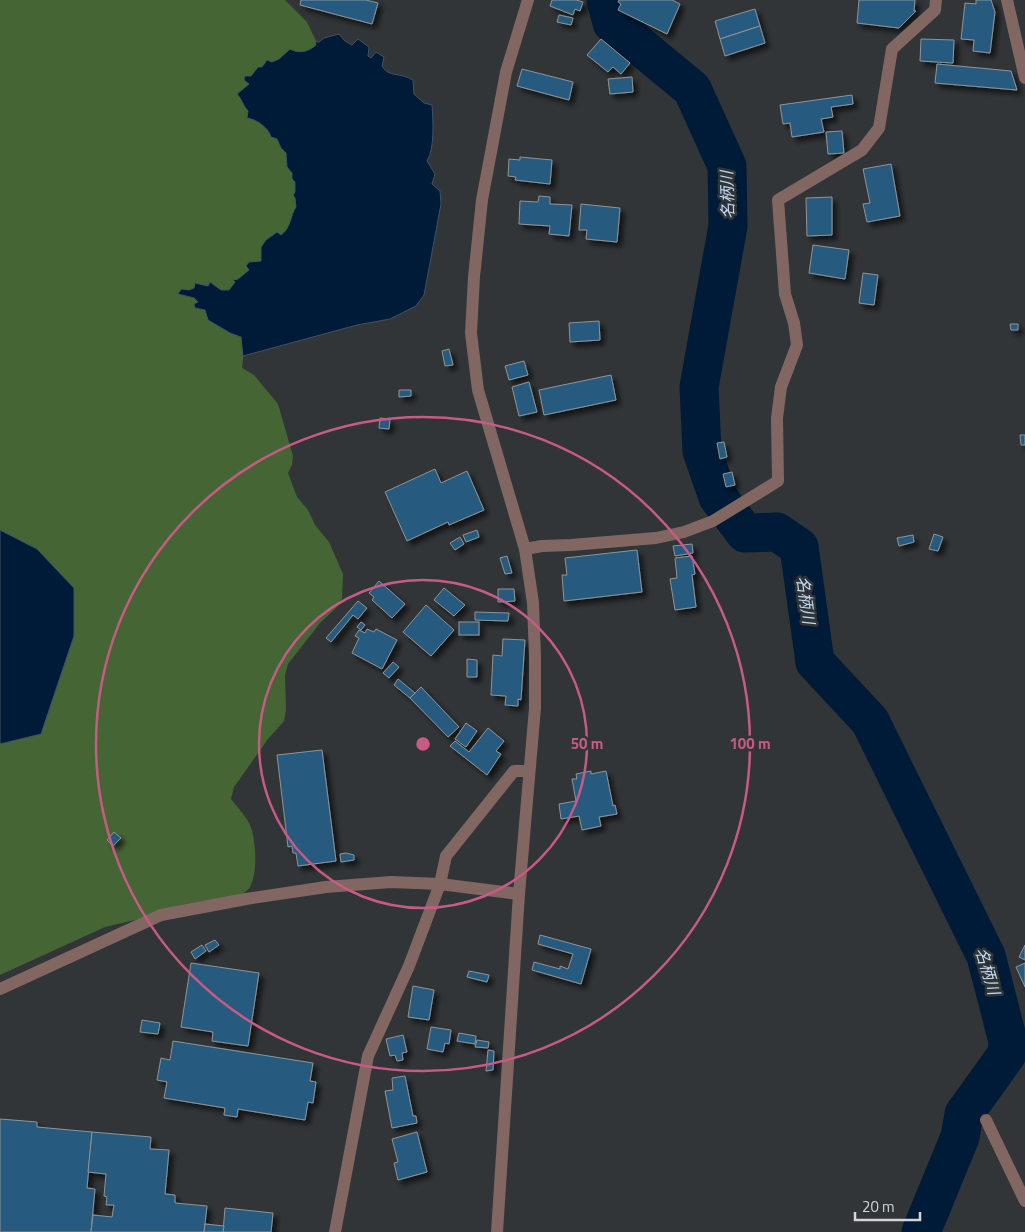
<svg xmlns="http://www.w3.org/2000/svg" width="1025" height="1232" font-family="'Titillium Web','Noto Sans JP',sans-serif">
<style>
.forest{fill:#456535}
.water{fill:#001b37;stroke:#3f5367}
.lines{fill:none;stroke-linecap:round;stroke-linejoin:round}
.river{stroke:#001b37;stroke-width:39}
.building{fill:#265a7f;stroke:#909497;filter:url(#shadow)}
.minor{stroke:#826661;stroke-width:12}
.ring{fill:none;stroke:#c85a86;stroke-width:2.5}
.labels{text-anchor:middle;stroke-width:5;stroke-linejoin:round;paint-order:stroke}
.water-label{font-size:16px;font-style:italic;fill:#c2dbf5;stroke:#313537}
.centre{fill:#c85a86;stroke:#313537;stroke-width:2.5}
.ring-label{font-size:15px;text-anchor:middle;font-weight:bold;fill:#c85a86;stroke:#313537;stroke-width:5;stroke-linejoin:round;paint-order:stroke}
</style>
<defs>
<filter id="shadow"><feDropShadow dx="4.5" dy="4.5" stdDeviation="2.5" flood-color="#0009"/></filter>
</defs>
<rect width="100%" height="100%" fill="#313537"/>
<path class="forest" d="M 0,0 L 285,0 L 307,22 L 319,47 L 299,163 L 306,211 L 246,333 L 242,368 L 254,375 L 278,404 L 293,456 L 292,465 L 288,473 L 297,497 L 308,510 L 315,525 L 329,542 L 343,574 L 342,599 L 336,608 L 320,623 L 288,664 L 285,675 L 286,710 L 284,721 L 268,739 L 234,787 L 231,799 C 237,807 246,816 250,825 C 256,839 258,873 250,887 C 248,891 242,894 238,896 L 105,927 L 0,975 Z"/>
<g class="water">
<path d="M 339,34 L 345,41 L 352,45 L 358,39 L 369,47 L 368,56 L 371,58 L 376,52 L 384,57 L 382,66 C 389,78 400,72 413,80 L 414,94 L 424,103 L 432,105 C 433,119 435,149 427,161 L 435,174 L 432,184 L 440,191 L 441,204 L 424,295 L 416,306 L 390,319 L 357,325 L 243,356 L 241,337 L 230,333 L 208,320 L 205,310 L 195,308 L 194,304 L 198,302 L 194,298 L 178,294 L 181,289 L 189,290 L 194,288 L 195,283 L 208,286 L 210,282 L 221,290 L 229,290 L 235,282 L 233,280 L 238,279 L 249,270 L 246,266 L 249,262 L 261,261 L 261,247 L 266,240 L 277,232 L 281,235 C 291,228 290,216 296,207 L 295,198 L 293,195 L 295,192 L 295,182 L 292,179 L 292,173 L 287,167 L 286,153 L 281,148 L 277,139 L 271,137 C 269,128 256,119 247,118 L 248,111 C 243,106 242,99 237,94 L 249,84 L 244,80 L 245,76 L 251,76 L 258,67 L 262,67 L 267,60 L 272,62 L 279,59 L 290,49 C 299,54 308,52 316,45 L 315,42 L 319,42 L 324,38 Z"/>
<path d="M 0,530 L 37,549 L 74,588 L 74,636 L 41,734 L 0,744 Z"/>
</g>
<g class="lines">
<path class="river" d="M 606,0 L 612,23 L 692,89 L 727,166 L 728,226 L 699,387 L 702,451 L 718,497 L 745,533 L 777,532 L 799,547 L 815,662 L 870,721 L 986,956 L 1008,1041 L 1007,1054 L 964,1114 L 960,1137 L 921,1232"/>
</g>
<g class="building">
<path d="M 301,0 L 366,0 L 378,3 L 372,24 L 300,5 Z"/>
<path d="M 552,0 L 576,0 L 583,2 L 580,11 L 575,9 L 573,15 L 550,6 Z"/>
<path d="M 619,0 L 672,0 L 680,4 L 667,34 L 618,10 L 621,4 L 618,2 Z"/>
<path d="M 859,0 L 915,0 L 914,11 L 916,11 L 899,28 L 857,23 Z"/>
<path d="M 976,0 L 991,0 L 995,12 L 990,53 L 973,51 L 974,40 L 961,39 L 965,3 L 976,4 Z"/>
<path d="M 755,9 L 760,26 L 720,39 L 715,21 Z"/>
<path d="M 559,15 L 573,18 L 571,25 L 557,22 Z"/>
<path d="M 760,26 L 765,43 L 725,56 L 720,39 Z"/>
<path d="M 601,39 L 630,63 L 621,74 L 613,67 L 608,72 L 587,55 Z"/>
<path d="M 921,39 L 954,40 L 953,63 L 920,61 Z"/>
<path d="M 937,64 L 1011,71 L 1017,90 L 935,83 Z"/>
<path d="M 522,69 L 573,82 L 569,100 L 517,86 Z"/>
<path d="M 632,77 L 633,92 L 610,94 L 608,79 Z"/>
<path d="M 852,95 L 853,104 L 831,107 L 833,117 L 821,119 L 824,132 L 792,137 L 790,123 L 783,124 L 780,105 Z"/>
<path d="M 842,131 L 844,153 L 828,154 L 826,132 Z"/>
<path d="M 520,157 L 552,160 L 550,184 L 515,180 L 516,177 L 508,176 L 509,159 L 520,160 Z"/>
<path d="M 891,164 L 900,216 L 867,222 L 863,204 L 870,203 L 863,169 Z"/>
<path d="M 539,196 L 550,197 L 550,204 L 572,205 L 569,236 L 549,234 L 550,226 L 519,224 L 520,201 L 538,202 Z"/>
<path d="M 832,197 L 832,235 L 807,236 L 806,198 Z"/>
<path d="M 581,204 L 620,208 L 617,242 L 586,239 L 587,230 L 579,230 Z"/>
<path d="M 813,245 L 849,250 L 845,279 L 809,273 Z"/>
<path d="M 863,273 L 878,275 L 874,305 L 859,303 Z"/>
<path d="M 599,321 L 600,340 L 570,342 L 569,323 Z"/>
<path d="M 1010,324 L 1018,324 L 1018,330 L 1011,330 Z"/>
<path d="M 449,349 L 453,365 L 445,366 L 442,351 Z"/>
<path d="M 524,361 L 528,375 L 509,380 L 505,366 Z"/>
<path d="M 611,375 L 616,400 L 544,415 L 539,390 Z"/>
<path d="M 529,382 L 537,412 L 519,416 L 512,387 Z"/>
<path d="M 399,390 L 411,390 L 411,396 L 399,397 Z"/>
<path d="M 380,418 L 390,419 L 389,429 L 379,428 Z"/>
<path d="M 1020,435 L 1025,435 L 1025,445 L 1021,445 Z"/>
<path d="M 724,442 L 727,457 L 720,459 L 717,443 Z"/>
<path d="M 435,469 L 441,483 L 467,471 L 484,510 L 449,525 L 448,522 L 407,541 L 385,492 Z"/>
<path d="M 732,472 L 735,485 L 726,487 L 723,474 Z"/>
<path d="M 477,530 L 479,537 L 466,542 L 463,535 Z"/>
<path d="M 934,534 L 943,537 L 938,551 L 929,549 Z"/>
<path d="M 913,535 L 914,542 L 899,546 L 897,538 Z"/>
<path d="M 460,537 L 464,544 L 455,550 L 450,543 Z"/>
<path d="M 692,544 L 693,553 L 675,556 L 673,546 Z"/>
<path d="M 637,550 L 642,592 L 564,601 L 562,575 L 567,575 L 565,558 Z"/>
<path d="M 507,556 L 512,573 L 505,574 L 500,558 Z"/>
<path d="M 692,556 L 695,574 L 692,575 L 696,607 L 675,610 L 670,579 L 677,578 L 675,558 Z"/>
<path d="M 379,581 L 405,604 L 392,618 L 372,600 L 374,597 L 369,593 Z"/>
<path d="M 444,588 L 465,605 L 454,616 L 434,600 Z"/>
<path d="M 498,589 L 514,589 L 515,601 L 498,602 Z"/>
<path d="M 358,601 L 367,608 L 358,619 L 353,615 L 331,642 L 326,638 Z"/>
<path d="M 426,605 L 454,630 L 431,656 L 403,632 Z"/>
<path d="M 475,612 L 509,613 L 508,621 L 475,620 Z"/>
<path d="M 361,622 L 365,625 L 361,630 L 357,627 Z"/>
<rect x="459" y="622" width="20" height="13"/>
<path d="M 367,629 L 374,632 L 376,629 L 397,640 L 382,669 L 352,653 L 359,638 L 355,636 L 359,630 L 365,633 Z"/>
<path d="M 503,639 L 525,640 L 521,700 L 518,699 L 518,706 L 505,705 L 506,696 L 491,695 L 493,655 L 502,656 Z"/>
<path d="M 467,659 L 477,660 L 477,677 L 467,677 Z"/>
<path d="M 393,662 L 399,667 L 389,678 L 383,673 Z"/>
<path d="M 398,679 L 415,693 L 410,698 L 394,685 Z"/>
<path d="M 421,687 L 459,727 L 448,737 L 410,698 Z"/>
<path d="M 466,723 L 477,731 L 466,747 L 455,739 Z"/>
<path d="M 488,728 L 504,741 L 496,751 L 501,754 L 487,775 L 450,746 L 455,741 L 469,752 Z"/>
<path d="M 322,750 L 336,861 L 298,866 L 296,853 L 293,853 L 292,846 L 288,847 L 277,755 Z"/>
<path d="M 591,771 L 591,774 L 606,771 L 613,806 L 615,805 L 617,814 L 599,817 L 601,826 L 582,830 L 579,816 L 561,819 L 559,804 L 576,801 L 572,779 L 577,779 L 576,774 Z"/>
<path d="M 114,832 L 121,838 L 113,846 L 107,840 Z"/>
<path d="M 346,853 L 354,855 L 354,860 L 341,862 L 340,854 Z"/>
<path d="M 540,935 L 591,949 L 581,984 L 532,970 L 534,962 L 560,969 L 560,966 L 568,969 L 573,954 L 538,944 Z"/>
<path d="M 215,940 L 219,945 L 209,952 L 205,945 Z"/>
<path d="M 202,945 L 206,951 L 195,959 L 191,952 Z"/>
<path d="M 1025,945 L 1025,960 L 1019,957 Z"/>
<path d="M 191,963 L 259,973 L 248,1046 L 212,1041 L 213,1032 L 181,1027 Z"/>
<path d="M 1025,963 L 1025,987 L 1016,967 Z"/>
<path d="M 469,971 L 489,975 L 487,982 L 467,977 Z"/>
<path d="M 413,986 L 434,990 L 429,1020 L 408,1017 Z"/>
<path d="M 142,1020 L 160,1023 L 158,1034 L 140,1032 Z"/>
<path d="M 431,1027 L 451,1030 L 449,1044 L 445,1043 L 443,1052 L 427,1049 Z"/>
<path d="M 459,1033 L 476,1036 L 475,1044 L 457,1041 Z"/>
<path d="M 403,1035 L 407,1052 L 402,1053 L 403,1060 L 397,1061 L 395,1055 L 390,1056 L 386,1039 Z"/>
<path d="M 477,1040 L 489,1042 L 488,1048 L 475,1047 Z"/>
<path d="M 173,1041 L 313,1063 L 310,1081 L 316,1082 L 313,1103 L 308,1102 L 305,1120 L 238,1109 L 237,1117 L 224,1115 L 225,1108 L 164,1098 L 167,1082 L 157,1080 L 161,1058 L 170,1060 Z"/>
<path d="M 488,1050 L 494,1051 L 493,1070 L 486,1071 Z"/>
<path d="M 405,1076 L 413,1116 L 416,1116 L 417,1123 L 392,1128 L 385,1091 L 393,1090 L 392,1078 Z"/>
<path d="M 0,1119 L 37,1122 L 37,1127 L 92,1132 L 87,1188 L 95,1189 L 91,1232 L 0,1232 Z"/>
<path d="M 92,1132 L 151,1137 L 150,1149 L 169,1150 L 165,1194 L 175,1195 L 175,1203 L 207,1206 L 204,1232 L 91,1232 L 93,1215 L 112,1217 L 114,1205 L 106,1205 L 107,1197 L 104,1196 L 106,1174 L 88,1172 Z"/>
<path d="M 417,1132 L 427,1172 L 398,1180 L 394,1163 L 398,1162 L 392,1139 Z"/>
<path d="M 225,1208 L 273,1213 L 271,1232 L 223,1232 Z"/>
<path d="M 205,1224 L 224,1226 L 223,1232 L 204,1232 Z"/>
</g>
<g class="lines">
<g class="minor">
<path d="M 1007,0 L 1025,78"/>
<path d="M 525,549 L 542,546 L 571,545 L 656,538 L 684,532 L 713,521 L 778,481 L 777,418 L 781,387 L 797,345 L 794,323 L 785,294 L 778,200 L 862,150 L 879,128 L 892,49 L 935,10 L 936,0"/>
<path d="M 0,989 L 161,915 L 246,899 L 326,887 L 391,882 L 440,884 L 519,894"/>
<path d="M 986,1120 L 1025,1201"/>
<path d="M 335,1232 L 368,1056 L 409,966 L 440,884 L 446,856 L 514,771 L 529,771"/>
<path d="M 497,1232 L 519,894 L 535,708 L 535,657 L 533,603 L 525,549 L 478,390 L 471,333 L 474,277 L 482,200 L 506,72 L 528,0"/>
</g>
</g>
<g class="ring">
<circle cx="423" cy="744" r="164"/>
<circle cx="423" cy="744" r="327"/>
</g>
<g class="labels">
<g class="water-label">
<text transform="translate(727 195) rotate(-92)" y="6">名柄川</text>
<text transform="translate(806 600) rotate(82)" y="6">名柄川</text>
<text transform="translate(988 971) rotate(73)" y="6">名柄川</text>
</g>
</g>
<circle cx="423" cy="744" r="8" class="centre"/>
<g class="ring-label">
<text x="587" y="749">50 m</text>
<text x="750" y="749">100 m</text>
</g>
<path d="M855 1212v8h65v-8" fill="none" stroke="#d3d5d7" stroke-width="2.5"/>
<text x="862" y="1212" font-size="15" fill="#d3d5d7" stroke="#313537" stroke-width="4" paint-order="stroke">20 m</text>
</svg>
